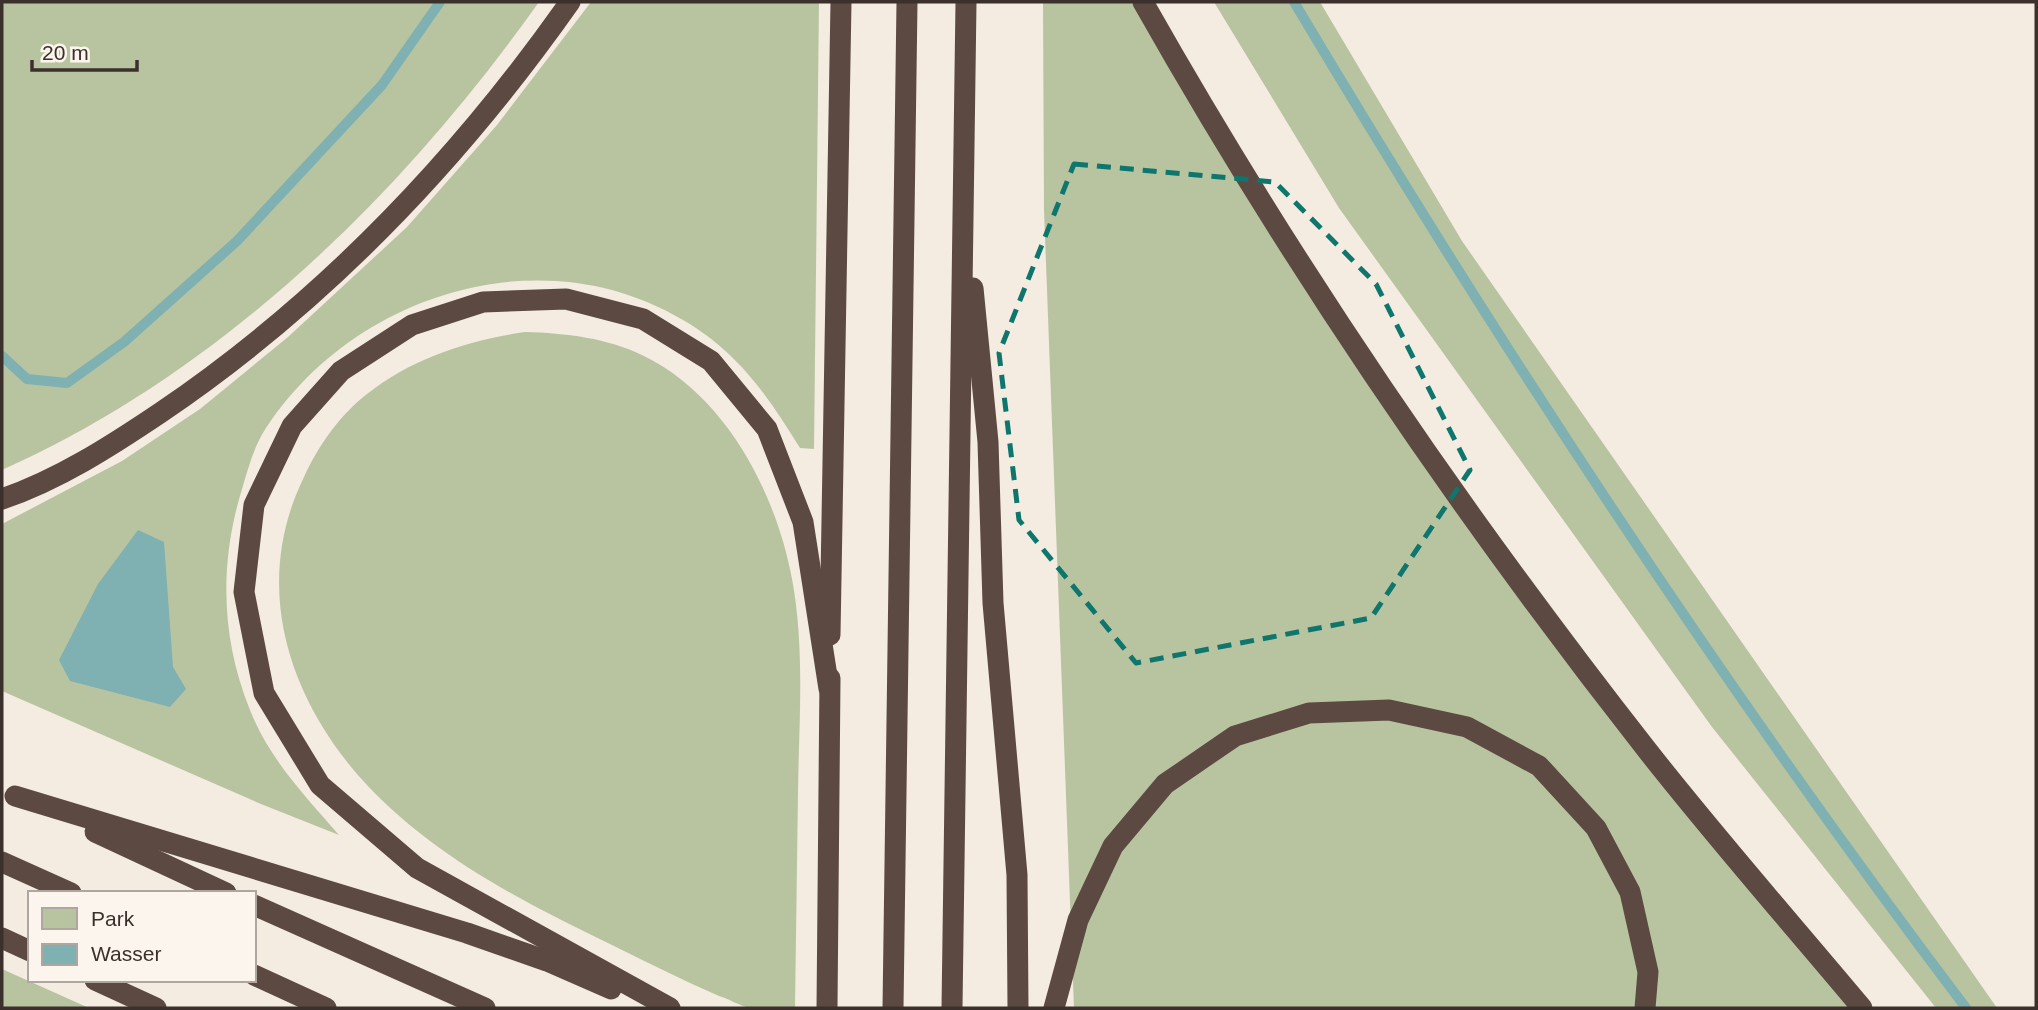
<svg xmlns="http://www.w3.org/2000/svg" width="2038" height="1010" font-family="Arial,sans-serif">
<style>
.green{fill:#b8c4a0}
.water{fill:#7fb0b2}
.lines{fill:none;stroke-linecap:round;stroke-linejoin:round}
.stream{stroke:#7fb0b2;stroke-width:10}
.motorway{stroke:#5c4a42;stroke-width:21}
.marked{fill:none;stroke:#0f766e;stroke-width:5;stroke-dasharray:14 9;stroke-linejoin:round}
</style>
<rect width="100%" height="100%" fill="#f4ebe1"/>
<g class="green">
<path d="M 2,2 L 539,2 C 401,196 221,372 2,470 Z"/>
<path d="M 591,2 L 819,2 L 814,449 L 800,448 C 767,395 738,352 683,320 C 541,235 354,294 266,428 C 254,446 248,469 242,489 C 219,564 221,638 250,710 C 269,759 306,797 339,835 L 261,804 L 2,691 L 2,524 L 122,461 L 200,409 L 288,337 L 407,227 L 497,125 Z"/>
<path d="M 1043,2 L 1139,2 L 1281,244 L 1850,1008 L 1074,1008 L 1044,210 Z"/>
<path d="M 1214,2 L 1320,2 L 1462,241 L 1997,1008 L 1936,1008 L 1712,727 L 1339,208 Z"/>
<path d="M 525,332 C 565,333 608,338 644,356 C 726,396 776,493 792,579 C 805,648 799,721 798,791 C 797,863 796,936 795,1008 C 781,1008 764,1010 750,1008 C 740,1006 729,999 719,996 C 684,981 649,963 614,946 C 522,902 425,852 357,774 C 285,690 253,581 304,477 C 318,446 340,415 367,394 C 412,358 469,340 525,332 Z"/>
<path d="M 2,969 L 89,1008 L 2,1008 Z"/>
</g>
<path class="water" d="M 138,530 L 164,542 L 173,667 L 186,689 L 170,707 L 70,681 L 59,660 L 98,584 Z"/>
<g class="lines">
<g class="stream">
<path d="M 1294,2 C 1501,349 1722,686 1966,1008"/>
<path d="M 2,356 L 27,379 L 67,383 L 124,342 L 237,241 L 382,85 L 440,2"/>
</g>
<g class="motorway">
<path d="M 1143,2 C 1291,264 1461,513 1647,750 C 1716,838 1790,922 1862,1008"/>
<path d="M 973,288 L 988,442 L 993,603 L 1017,875 L 1018,1008"/>
<path d="M 2,499 C 58,480 111,446 160,413 C 321,304 458,161 570,2"/>
<path d="M 830,635 L 841,2"/>
<path d="M 15,796 L 467,933 L 547,961 L 611,989"/>
<path d="M 95,832 L 226,893"/>
<path d="M 2,862 L 71,893"/>
<path d="M 254,905 L 485,1008"/>
<path d="M 2,938 L 30,951"/>
<path d="M 254,975 L 326,1008"/>
<path d="M 95,980 L 156,1008"/>
<path d="M 670,1008 L 417,868 L 320,785 L 264,693 L 244,592 L 254,505 L 292,426 L 341,371 L 412,325 L 483,302 L 566,299 L 643,319 L 711,361 L 767,429 L 803,522 L 829,689"/>
<path d="M 827,1008 L 830,678"/>
<path d="M 893,1008 L 907,2"/>
<path d="M 952,1008 L 966,2"/>
<path d="M 1054,1008 L 1078,920 L 1113,846 L 1165,784 L 1235,736 L 1309,713 L 1389,710 L 1467,727 L 1539,766 L 1596,828 L 1630,892 L 1648,972 L 1645,1008"/>
</g>
</g>
<path class="marked" d="M 1074,164 L 1275,182 L 1376,284 L 1470,470 L 1371,618 L 1136,663 L 1019,520 L 999,353 Z"/>
<rect width="2038" height="1010" fill="none" stroke="#3b302b" stroke-width="7"/>
<rect x="28" y="891" width="228" height="91" fill="#fbf5ee" stroke="#aea6a0" stroke-width="2"/>
<rect x="42" y="908" width="35" height="21" fill="#b8c4a0" stroke="#aea6a0" stroke-width="2"/>
<text x="91" y="926" font-size="21" fill="#3b302b">Park</text>
<rect x="42" y="944" width="35" height="21" fill="#7fb0b2" stroke="#aea6a0" stroke-width="2"/>
<text x="91" y="961" font-size="21" fill="#3b302b">Wasser</text>
<path d="M32 60v10h105v-10" fill="none" stroke="#3b302b" stroke-width="3.5"/>
<text x="42" y="60" font-size="21" fill="#3b302b" stroke="#fbf5ee" stroke-width="5" paint-order="stroke">20 m</text>
</svg>
